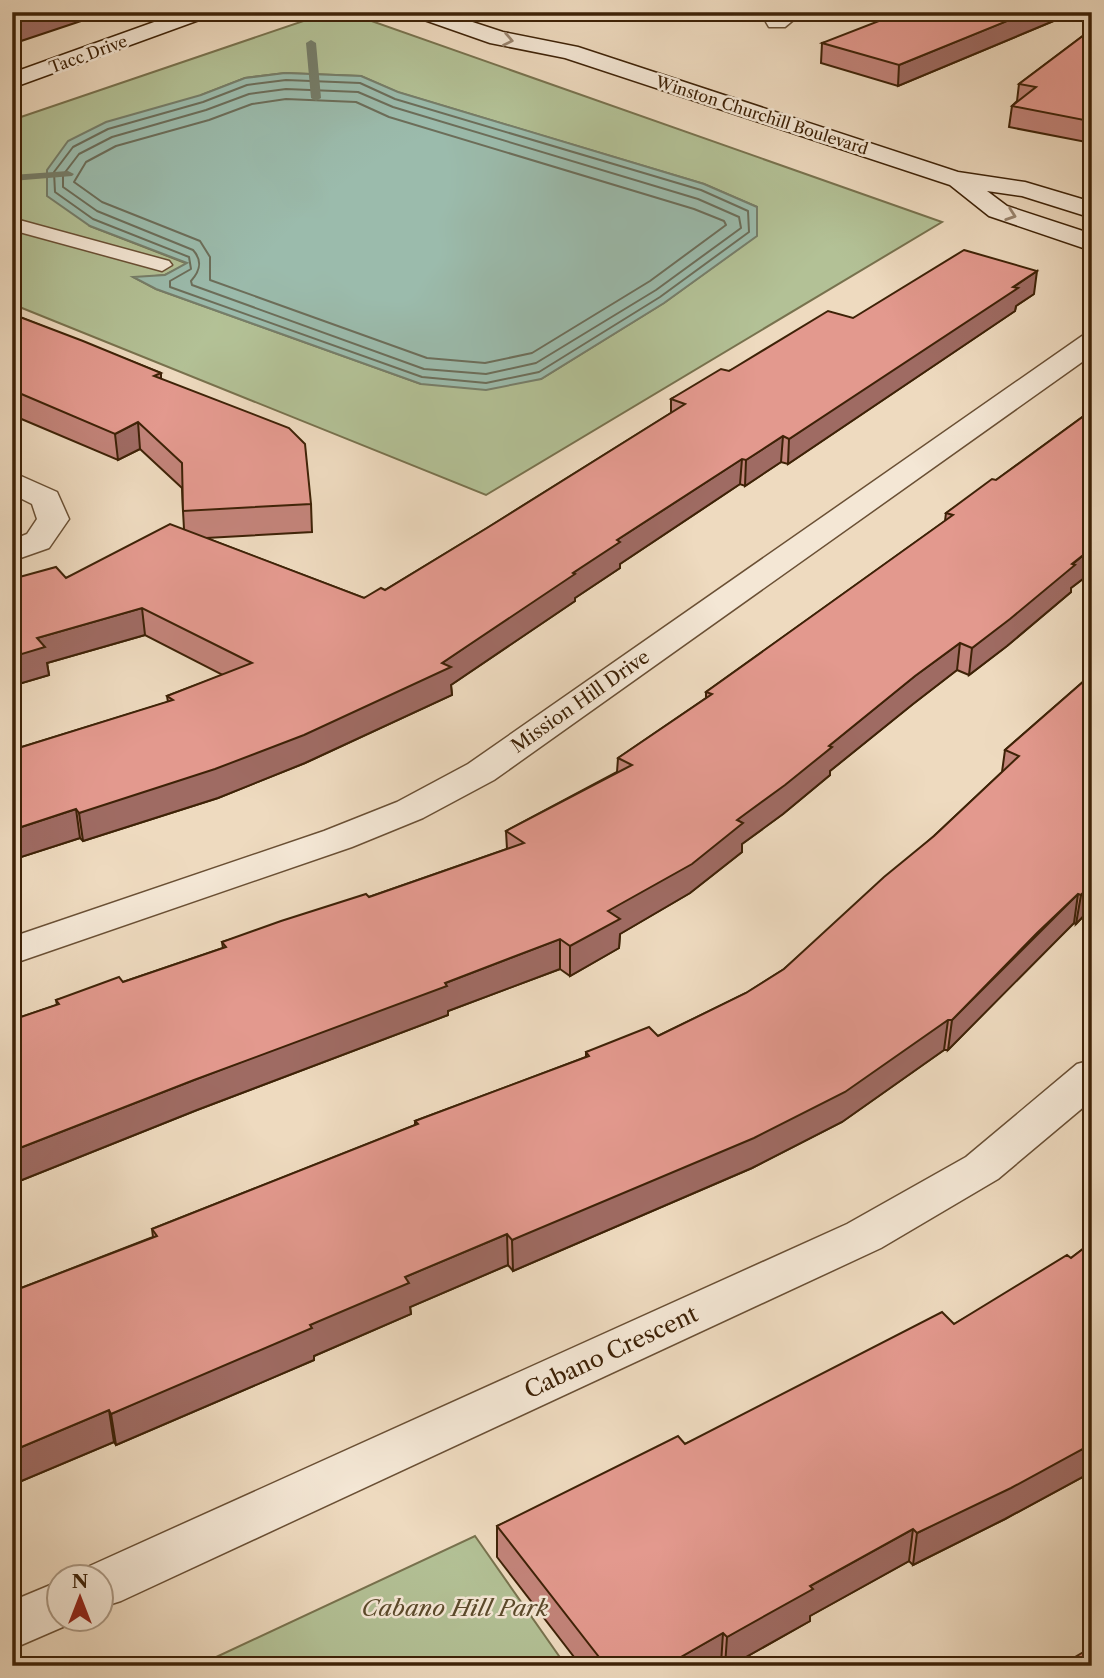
<svg xmlns="http://www.w3.org/2000/svg" width="1104" height="1678" font-family="'Libre Caslon Text',serif">
<style>
.green{fill:#b3c196;stroke:#78724e;stroke-width:2;fill-rule:evenodd}
.water{fill:#9bbbac;stroke:#767e6a;stroke-width:2}
.lines{fill:none;stroke-linecap:round;stroke-linejoin:round}
.shore{stroke:#6c6e5a;stroke-width:2}
.stream{fill:#767e6a;fill-rule:evenodd}
.lane-casing{stroke:#6a5035;stroke-width:3}
.street-casing{stroke:#6a5035;stroke-width:3}
.secondary-casing{stroke:#3e2207;stroke-width:3}
.lane{fill:#f4e7d5;fill-rule:evenodd}
.street{fill:#f4e7d5;fill-rule:evenodd}
.secondary{fill:#f4e7d5;fill-rule:evenodd}
.wall{fill:#c3847a;stroke:#3e2207;stroke-width:2}
.shaded-wall{fill:#9f6b63;stroke:#3e2207;stroke-width:2}
.building{fill:#e3998e;stroke:#3e2207;stroke-width:2}
.oneway{stroke:#99846e}
.labels{text-anchor:middle;stroke-width:5;stroke-linejoin:round;paint-order:stroke}
.far-street-label{font-size:16px;fill:#3e2207;stroke:#f4e7d5}
.street-label{font-size:19px;fill:#3e2207;stroke:#f4e7d5}
.near-street-label{font-size:23px;fill:#3e2207;stroke:#f4e7d5}
.near-park-label{font-size:23px;font-style:italic;fill:#5b4a2b;stroke:#f4e7d5}
</style>
<rect width="100%" height="100%" fill="#eedabf"/>
<filter id="stains"><feTurbulence type="fractalNoise" baseFrequency=".00286" numOctaves="4"/><feColorMatrix values="0 0 0 0 .2 0 0 0 0 .09 0 0 0 0 .02 0 0 0 .5 -.17"/></filter>
<radialGradient id="worn" r=".72"><stop offset=".6" stop-color="#630" stop-opacity="0"/><stop offset="1" stop-color="#630" stop-opacity=".3"/></radialGradient>
<g class="green">
<path d="M 330,12 L 346,12 L 942,222 L 486,495 L 12,304 L 12,120 ZM 285,73 L 361,76 L 397,92 L 704,184 L 757,207 L 756,236 L 664,303 L 541,379 L 421,384 L 156,289 L 135,278 L 165,275 L 188,264 L 90,226 L 201,95 L 245,78 Z"/>
<path d="M 475,1536 L 566,1666 L 197,1666 Z"/>
</g>
<path class="water" d="M 285,73 L 361,76 L 398,92 L 704,184 L 757,207 L 757,236 L 664,303 L 541,379 L 486,390 L 421,384 L 156,289 L 133,277 L 165,275 L 187,263 L 90,226 L 47,196 L 47,170 L 68,141 L 106,122 L 201,95 L 245,78 Z"/>
<g class="lines">
<g class="shore">
<path d="M 286,80 L 360,83 L 395,99 L 701,190 L 748,211 L 749,232 L 660,297 L 539,372 L 486,383 L 422,377 L 170,287 L 170,281 L 191,269 L 189,257 L 93,219 L 55,192 L 54,172 L 73,147 L 108,129 L 203,102 L 247,85 Z"/>
<path d="M 286,89 L 358,92 L 393,107 L 698,199 L 739,217 L 741,228 L 656,290 L 536,363 L 486,374 L 424,369 L 192,285 L 191,281 C 200,271 203,261 193,250 L 97,211 L 63,187 L 63,175 L 79,154 L 112,137 L 206,110 L 249,94 Z"/>
<path d="M 286,99 L 356,102 L 389,117 L 694,209 L 724,221 L 726,225 L 650,281 L 532,353 L 485,363 L 427,358 L 210,280 L 210,257 L 200,241 L 102,202 L 74,182 L 86,162 L 116,146 L 209,120 L 252,104 Z"/>
</g>
<g class="stream">
<path d="M 311,40 L 316,43 L 321,98 L 316,101 L 311,98 L 306,43 Z"/>
<path d="M 68,171 L 74,174 L 72,176 L 12,181 L 12,175 Z"/>
</g>
<defs>
<path id="lane" d="M 12,218 L 169,261 L 172,265 L 162,271 L 12,230 Z"/>
<g id="street">
<path d="M 778,12 L 803,12 L 785,27 L 769,27 L 766,22 Z"/>
<path d="M 1092,334 L 1092,355 L 494,780 L 423,818 L 352,847 L 12,964 L 12,937 L 324,831 L 397,802 L 468,764 L 1082,336 Z"/>
<path d="M 12,472 L 57,492 L 69,519 L 49,548 L 12,561 L 12,540 L 27,534 L 37,519 L 32,504 L 12,494 Z"/>
<path d="M 1092,1060 L 1092,1100 L 998,1179 L 881,1248 L 121,1601 L 102,1607 L 102,1576 L 79,1576 L 83,1569 L 847,1224 L 966,1157 L 1077,1064 Z"/>
<path d="M 60,1581 L 60,1618 L 79,1620 L 12,1649 L 12,1601 Z"/>
</g>
<g id="secondary">
<path d="M 182,12 L 213,12 L 210,16 L 12,88 L 12,73 Z"/>
<path d="M 410,12 L 442,12 L 503,32 L 578,47 L 958,172 L 1025,182 L 1092,202 L 1092,218 L 1022,196 L 987,191 L 1007,206 L 1092,234 L 1092,251 L 989,216 L 950,185 L 565,58 L 490,43 L 413,16 Z"/>
</g>
</defs>
<use href="#lane" class="lane-casing"/>
<use href="#street" class="street-casing"/>
<use href="#secondary" class="secondary-casing"/>
<use href="#lane" class="lane"/>
<use href="#street" class="street"/>
<use href="#secondary" class="secondary"/>
</g>
<g class="wall">
<path d="M 1075,12 L 898,86 L 821,63 L 822,43 Z"/>
<path d="M 1092,29 L 1092,137 L 1086,142 L 1009,127 L 1012,106 L 1017,101 L 1019,84 Z"/>
<path d="M 1034,294 L 1016,306 L 1015,311 L 788,464 L 781,462 L 745,486 L 740,484 L 620,564 L 620,568 L 575,598 L 575,601 L 451,685 L 452,695 L 305,763 L 218,798 L 83,841 L 80,838 L 12,860 L 12,750 L 168,702 L 167,696 L 223,675 L 145,635 L 47,663 L 49,675 L 12,686 L 12,579 L 66,578 L 184,529 L 183,511 L 182,488 L 140,449 L 118,460 L 12,415 L 12,314 L 161,373 L 161,379 L 311,504 L 312,532 L 206,538 L 364,598 L 385,590 L 487,528 L 671,413 L 671,399 L 729,371 L 853,318 Z"/>
<path d="M 1092,410 L 1092,572 L 1071,588 L 1071,592 L 1007,646 L 969,675 L 957,670 L 913,704 L 830,771 L 830,775 L 783,814 L 742,844 L 742,852 L 690,893 L 620,934 L 619,948 L 570,976 L 560,969 L 448,1011 L 448,1015 L 197,1110 L 12,1184 L 12,1020 L 57,1005 L 56,1000 L 123,982 L 223,948 L 222,942 L 369,897 L 507,849 L 506,831 L 617,772 L 618,758 L 706,698 L 706,692 L 945,521 L 946,513 L 996,480 Z"/>
<path d="M 1092,674 L 1092,907 L 1076,924 L 1074,923 L 1033,963 L 948,1050 L 944,1050 L 842,1122 L 752,1168 L 513,1271 L 508,1265 L 410,1307 L 411,1314 L 314,1356 L 314,1360 L 116,1445 L 114,1442 L 12,1485 L 12,1286 L 16,1290 L 153,1237 L 152,1229 L 415,1125 L 415,1121 L 586,1057 L 586,1052 L 658,1036 L 746,993 L 784,969 L 934,836 L 1002,772 L 1005,750 Z"/>
<path d="M 1092,1242 L 1092,1472 L 1005,1519 L 913,1565 L 909,1561 L 810,1616 L 810,1621 L 730,1666 L 722,1666 L 721,1664 L 719,1666 L 581,1666 L 497,1557 L 497,1526 L 685,1444 L 954,1324 L 1071,1258 Z"/>
</g>
<g class="shaded-wall">
<path d="M 46,12 L 108,12 L 12,44 L 12,23 Z"/>
<path d="M 1029,12 L 1075,12 L 898,86 L 899,65 Z"/>
<path d="M 1092,118 L 1092,137 L 1086,142 L 1089,121 Z"/>
<path d="M 1037,271 L 1034,294 L 1016,306 L 1015,311 L 788,464 L 789,439 Z"/>
<path d="M 138,422 L 140,449 L 118,460 L 115,434 Z"/>
<path d="M 783,436 L 781,462 L 745,486 L 746,460 Z"/>
<path d="M 742,459 L 740,484 L 620,564 L 620,568 L 575,598 L 575,601 L 451,685 L 452,695 L 305,763 L 218,798 L 83,841 L 79,813 L 442,663 L 573,573 L 617,540 Z"/>
<path d="M 1092,548 L 1092,572 L 1071,588 L 1071,592 L 1007,646 L 969,675 L 972,648 Z"/>
<path d="M 142,608 L 145,635 L 47,663 L 49,675 L 12,686 L 12,657 L 37,638 Z"/>
<path d="M 960,643 L 957,670 L 913,704 L 830,771 L 830,775 L 783,814 L 742,844 L 742,852 L 690,893 L 620,934 L 619,948 L 570,976 L 570,946 L 608,911 L 737,820 L 915,676 Z"/>
<path d="M 76,809 L 80,838 L 12,860 L 12,830 Z"/>
<path d="M 1092,883 L 1092,907 L 1076,924 L 1081,895 Z"/>
<path d="M 1078,894 L 1074,923 L 948,1050 L 952,1020 Z"/>
<path d="M 560,939 L 560,969 L 448,1011 L 448,1015 L 197,1110 L 12,1184 L 12,1151 L 194,1080 Z"/>
<path d="M 948,1020 L 944,1050 L 842,1122 L 752,1168 L 513,1271 L 512,1240 Z"/>
<path d="M 507,1234 L 508,1265 L 410,1307 L 411,1314 L 314,1356 L 314,1360 L 116,1445 L 111,1414 L 310,1325 L 405,1277 Z"/>
<path d="M 109,1410 L 114,1442 L 12,1485 L 12,1451 Z"/>
<path d="M 1092,1444 L 1092,1472 L 1005,1519 L 913,1565 L 917,1533 Z"/>
<path d="M 913,1529 L 909,1561 L 810,1616 L 810,1621 L 730,1666 L 725,1666 L 727,1637 L 810,1586 Z"/>
<path d="M 723,1633 L 721,1664 L 719,1666 L 665,1666 Z"/>
</g>
<g class="building">
<path d="M 12,12 L 46,12 L 12,23 Z"/>
<path d="M 902,12 L 1029,12 L 899,65 L 822,43 Z"/>
<path d="M 1092,29 L 1092,118 L 1089,121 L 1012,106 L 1036,87 L 1019,84 Z"/>
<path d="M 964,250 L 1037,271 L 1013,287 L 1018,288 L 789,439 L 783,436 L 746,460 L 742,459 L 617,540 L 620,542 L 573,573 L 575,574 L 442,663 L 451,667 L 304,735 L 215,769 L 79,813 L 76,809 L 12,830 L 12,750 L 173,700 L 167,696 L 252,663 L 142,608 L 37,638 L 45,647 L 12,657 L 12,579 L 56,567 L 66,578 L 170,524 L 364,598 L 381,588 L 385,590 L 487,528 L 685,404 L 671,399 L 721,369 L 729,371 L 828,311 L 853,318 Z"/>
<path d="M 12,314 L 83,341 L 161,373 L 154,376 L 289,428 L 305,444 L 311,504 L 183,511 L 182,463 L 138,422 L 115,434 L 12,390 Z"/>
<path d="M 1092,410 L 1092,548 L 1072,564 L 1075,565 L 1010,619 L 972,648 L 960,643 L 915,676 L 829,746 L 832,747 L 785,785 L 737,820 L 743,823 L 692,864 L 608,911 L 620,919 L 570,946 L 560,939 L 445,983 L 447,986 L 194,1080 L 12,1151 L 12,1020 L 59,1004 L 56,1000 L 119,977 L 123,982 L 226,947 L 222,942 L 281,921 L 366,894 L 369,897 L 524,843 L 506,831 L 632,765 L 618,758 L 712,694 L 706,692 L 953,515 L 946,513 L 992,479 L 996,480 Z"/>
<path d="M 1092,674 L 1092,883 L 1081,895 L 1078,894 L 1037,933 L 952,1020 L 948,1020 L 845,1092 L 754,1138 L 512,1240 L 507,1234 L 405,1277 L 409,1283 L 310,1325 L 312,1328 L 111,1414 L 109,1410 L 12,1451 L 12,1286 L 13,1286 L 16,1290 L 157,1236 L 152,1229 L 418,1124 L 415,1121 L 589,1056 L 586,1052 L 649,1027 L 658,1036 L 746,993 L 784,969 L 884,877 L 934,836 L 1019,756 L 1005,750 Z"/>
<path d="M 1092,1242 L 1092,1444 L 1011,1488 L 917,1533 L 913,1529 L 810,1586 L 813,1589 L 727,1637 L 723,1633 L 665,1666 L 606,1666 L 497,1526 L 678,1436 L 685,1444 L 942,1312 L 954,1324 L 1067,1255 L 1071,1258 Z"/>
<path d="M 1092,1647 L 1092,1666 L 1060,1666 Z"/>
</g>
<defs><path id="oneway-chevron" d="M-2-3.5L2.5 0L-2 3.5" fill="none" stroke-width="1.6" stroke-linecap="round" stroke-linejoin="round" transform="scale(1.75)"/></defs>
<g class="oneway">
<use href="#oneway-chevron" transform="translate(508 40) rotate(11)"/>
<use href="#oneway-chevron" transform="translate(1011 215) rotate(19)"/>
</g>
<g class="labels">
<g class="far-street-label">
<text transform="translate(88 54) rotate(-20)" y="6">Tacc Drive</text>
<text transform="translate(762 115) rotate(18)" y="6">Winston Churchill Boulevard</text>
</g>
<g class="street-label">
<text transform="translate(580 701) rotate(-35)" y="7">Mission Hill Drive</text>
</g>
<g class="near-street-label">
<text transform="translate(611 1352) rotate(-25)" y="8">Cabano Crescent</text>
</g>
<g class="near-park-label">
<text x="455" y="1616">Cabano Hill Park</text>
</g>
</g>
<rect width="1104" height="1678" fill="none" stroke="#eedabf" stroke-width="42"/>
<rect x="14" y="14" width="1076" height="1650" fill="none" stroke="#3e2207" stroke-width="3.5"/>
<rect x="21" y="21" width="1062" height="1636" fill="none" stroke="#3e2207" stroke-width="2"/>
<g transform="translate(80 1598)"><circle r="33" fill="#f4e7d5" stroke="#ab9883" stroke-width="2"/>
<path d="M0-5L12 26L0 18L-12 26Z" fill="#8f2418"/>
<text y="-10" font-size="19" font-weight="bold" text-anchor="middle" fill="#3e2207">N</text>
</g>
<rect width="100%" height="100%" filter="url(#stains)"/>
<rect width="100%" height="100%" fill="url(#worn)"/>
</svg>
